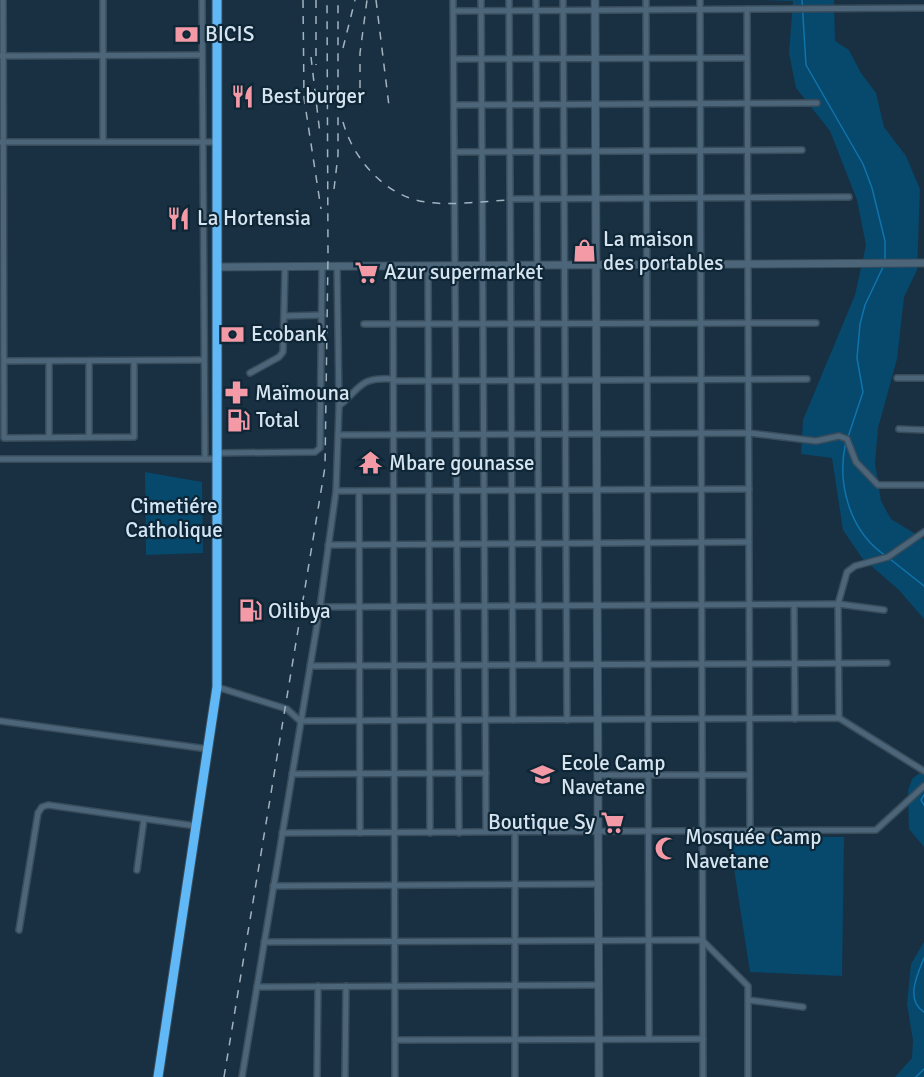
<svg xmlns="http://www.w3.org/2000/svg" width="924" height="1077" font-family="Signika,sans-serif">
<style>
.green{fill:#07486d}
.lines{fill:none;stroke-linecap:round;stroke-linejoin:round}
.stream{stroke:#1073ab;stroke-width:1.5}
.street-casing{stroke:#384c5b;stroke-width:8}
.secondary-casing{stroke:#384c5b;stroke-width:9}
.highway-casing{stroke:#384c5b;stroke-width:11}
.street{stroke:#4c6579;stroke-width:5}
.secondary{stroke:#4c6579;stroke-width:7}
.highway{stroke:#60b8f6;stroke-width:9}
.rail{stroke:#a2b3c0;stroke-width:1.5;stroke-dasharray:8 8;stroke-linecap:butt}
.labels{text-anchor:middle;stroke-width:4.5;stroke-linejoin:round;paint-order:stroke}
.poi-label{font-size:21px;fill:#d6e4ef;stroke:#0e2636;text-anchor:start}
.park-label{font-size:21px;fill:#d2e6f6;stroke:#0e2636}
</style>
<rect width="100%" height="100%" fill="#183041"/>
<g class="green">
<path d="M 759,0 L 834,0 L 835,41 L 849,50 L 861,73 L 876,93 L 884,127 L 906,156 L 920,189 L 917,270 L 904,297 L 897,359 L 878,428 L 875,463 L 881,501 L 891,519 L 924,539 L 924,619 L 899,590 L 862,558 L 843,530 L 832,458 L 801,454 L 803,420 L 855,295 L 866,245 L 857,200 L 830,131 L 796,88 L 789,53 L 793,1 Z"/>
<path d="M 145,472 L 202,482 L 203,553 L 146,555 Z"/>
<path d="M 924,770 L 924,847 L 909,829 L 908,791 L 912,779 Z"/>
<path d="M 729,836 L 844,837 L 842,976 L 750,972 Z"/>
<path d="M 924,942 L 924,1077 L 895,1077 L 912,1058 L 913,1040 L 907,1004 L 911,964 Z"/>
</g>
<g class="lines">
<g class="stream">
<path d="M 802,0 L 806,65 L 863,164 L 872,188 L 885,241 L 885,259"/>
<path d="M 848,437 L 863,392 L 857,358 L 860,324 L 865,305 L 883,267"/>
<path d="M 846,441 C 836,484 850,532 886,556"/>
<path d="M 890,559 L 924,586"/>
<path d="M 924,795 L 921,800 L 924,805"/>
<path d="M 924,958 C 917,975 905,1000 924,1012"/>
<path d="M 916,1077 L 924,1069"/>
</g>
<defs>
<g id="street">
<path d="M 3,0 L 4,438 L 134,437 L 134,361"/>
<path d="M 103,0 L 103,142"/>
<path d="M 202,0 L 205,459"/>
<path d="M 453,0 L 459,833"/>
<path d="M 481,0 L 486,832"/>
<path d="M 509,0 L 513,720"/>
<path d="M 536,0 L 539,664"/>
<path d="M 563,0 L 567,720"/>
<path d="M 646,0 L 649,1039"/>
<path d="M 700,0 L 703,1077"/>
<path d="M 747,9 L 750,831"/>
<path d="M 454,11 L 924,8"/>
<path d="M 0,56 L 202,55"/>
<path d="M 454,59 L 747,58"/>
<path d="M 454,105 L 817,103"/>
<path d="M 0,142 L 218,142"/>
<path d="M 454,152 L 802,150"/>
<path d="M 510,199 L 849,197"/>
<path d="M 428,266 L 430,833"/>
<path d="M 393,267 L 395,1077"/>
<path d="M 285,316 L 322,315"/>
<path d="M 364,324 L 816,323"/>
<path d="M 4,361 L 204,360"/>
<path d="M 49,361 L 49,437"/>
<path d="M 89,361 L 89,437"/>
<path d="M 250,373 L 279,357 L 283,352 L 285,267"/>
<path d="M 897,378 L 924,378"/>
<path d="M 393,381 L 807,379"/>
<path d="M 339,406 C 362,387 359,377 393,379"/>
<path d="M 899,429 L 924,430"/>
<path d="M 338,435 L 749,433 L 816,441 L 839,436 L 847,439 L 856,462 L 878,485 L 924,485"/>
<path d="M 218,453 L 315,452 L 320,448 L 322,267"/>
<path d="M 0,459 L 217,459"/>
<path d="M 336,491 L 749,489"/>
<path d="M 359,491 L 360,833"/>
<path d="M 328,545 L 749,542"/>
<path d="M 794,605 L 795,719"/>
<path d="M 320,607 L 838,604 L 884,610"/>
<path d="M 310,666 L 887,663"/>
<path d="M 217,687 L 287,709 L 300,721 L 839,718 L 924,771"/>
<path d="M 839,718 L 838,604 L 847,572 L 855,566 L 888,557 L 924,532"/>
<path d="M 0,721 L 208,749"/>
<path d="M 292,774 L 486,773"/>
<path d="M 598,775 L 749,775"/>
<path d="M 515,832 L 515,1077"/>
<path d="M 282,833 L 876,830 L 924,786"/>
<path d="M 137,870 L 144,819"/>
<path d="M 273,886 L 599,884"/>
<path d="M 19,930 L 38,813 L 42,807 L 48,805 L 196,826"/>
<path d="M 264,942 L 702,940 L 748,986 L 748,1077"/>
<path d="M 257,987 L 599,985"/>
<path d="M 748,1000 L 803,1007"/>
<path d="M 395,1040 L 703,1039"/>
<path d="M 242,1077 L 320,607 L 336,491 L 339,406 L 337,267"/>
<path d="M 317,1077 L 318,986"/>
<path d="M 345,1077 L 346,986"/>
</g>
<g id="secondary">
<path d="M 595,0 L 599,1077"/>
<path d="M 218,267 L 924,263"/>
</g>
<path id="highway" d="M 158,1077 L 217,687 L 217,0"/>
</defs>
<use href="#street" class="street-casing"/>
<use href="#secondary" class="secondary-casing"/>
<use href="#highway" class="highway-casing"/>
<use href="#street" class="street"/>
<use href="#secondary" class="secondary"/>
<use href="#highway" class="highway"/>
<g class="rail">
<path d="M 303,0 L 304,98 L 321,209"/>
<path d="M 316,0 L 316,65"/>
<path d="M 376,0 L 389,106"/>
<path d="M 343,48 L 355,0"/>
<path d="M 311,57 L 320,134"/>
<path d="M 360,104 L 360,53 L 367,0"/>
<path d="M 343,122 C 353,159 386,197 426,202 C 449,206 486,201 510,200"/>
<path d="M 334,189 L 338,155 L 338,0"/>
<path d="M 224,1077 L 325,467 L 328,256 L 327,0"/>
</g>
</g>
<defs>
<symbol id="bank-bare" viewBox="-9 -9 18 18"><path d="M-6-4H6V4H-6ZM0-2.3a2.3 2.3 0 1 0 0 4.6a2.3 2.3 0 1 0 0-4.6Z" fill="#f49aa6" stroke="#0e2636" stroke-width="2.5" paint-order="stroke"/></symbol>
<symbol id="restaurant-bare" viewBox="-9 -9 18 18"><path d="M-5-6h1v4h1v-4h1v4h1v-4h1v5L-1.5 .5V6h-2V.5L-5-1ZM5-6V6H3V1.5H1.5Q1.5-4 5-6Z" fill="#f49aa6" stroke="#0e2636" stroke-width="2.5" paint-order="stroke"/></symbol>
<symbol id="shop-bare" viewBox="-9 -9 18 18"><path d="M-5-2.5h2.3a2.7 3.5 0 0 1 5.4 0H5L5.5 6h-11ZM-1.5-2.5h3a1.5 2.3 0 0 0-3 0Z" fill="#f49aa6" stroke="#0e2636" stroke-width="2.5" paint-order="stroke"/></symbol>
<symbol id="supermarket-bare" viewBox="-9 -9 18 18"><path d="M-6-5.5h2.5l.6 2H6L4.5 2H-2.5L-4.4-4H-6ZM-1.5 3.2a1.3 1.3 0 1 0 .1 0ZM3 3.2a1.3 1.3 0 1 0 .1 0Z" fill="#f49aa6" stroke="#0e2636" stroke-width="2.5" paint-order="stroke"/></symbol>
<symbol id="pharmacy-bare" viewBox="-9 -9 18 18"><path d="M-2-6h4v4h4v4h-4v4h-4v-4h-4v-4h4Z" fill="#f49aa6" stroke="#0e2636" stroke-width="2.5" paint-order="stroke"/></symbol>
<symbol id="fuel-bare" viewBox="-9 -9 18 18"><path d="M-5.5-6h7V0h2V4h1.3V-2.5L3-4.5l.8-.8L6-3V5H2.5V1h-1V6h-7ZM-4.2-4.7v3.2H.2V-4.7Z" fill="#f49aa6" stroke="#0e2636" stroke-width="2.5" paint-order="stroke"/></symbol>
<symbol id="temple-bare" viewBox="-9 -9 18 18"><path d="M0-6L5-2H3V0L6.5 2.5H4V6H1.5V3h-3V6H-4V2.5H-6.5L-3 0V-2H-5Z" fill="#f49aa6" stroke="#0e2636" stroke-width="2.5" paint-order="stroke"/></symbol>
<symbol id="school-bare" viewBox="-9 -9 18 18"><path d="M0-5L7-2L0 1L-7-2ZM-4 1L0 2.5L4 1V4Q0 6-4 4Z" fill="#f49aa6" stroke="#0e2636" stroke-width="2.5" paint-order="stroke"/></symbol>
<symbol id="mosque-bare" viewBox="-9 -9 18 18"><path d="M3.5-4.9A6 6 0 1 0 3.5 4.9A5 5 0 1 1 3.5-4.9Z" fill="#f49aa6" stroke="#0e2636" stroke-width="2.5" paint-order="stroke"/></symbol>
</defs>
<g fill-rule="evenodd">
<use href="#bank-bare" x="170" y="18" width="33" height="33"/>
<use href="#restaurant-bare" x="226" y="80" width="33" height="33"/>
<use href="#restaurant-bare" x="162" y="202" width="33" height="33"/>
<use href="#shop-bare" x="568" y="234" width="33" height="33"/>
<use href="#supermarket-bare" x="350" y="256" width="33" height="33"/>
<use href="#bank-bare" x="216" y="318" width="33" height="33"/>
<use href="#pharmacy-bare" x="220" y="376" width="33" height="33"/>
<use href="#fuel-bare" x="222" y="404" width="33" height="33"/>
<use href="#temple-bare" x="354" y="446" width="33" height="33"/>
<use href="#fuel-bare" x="234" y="594" width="33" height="33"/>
<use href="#school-bare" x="526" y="758" width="33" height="33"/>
<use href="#supermarket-bare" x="596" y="806" width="33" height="33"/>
<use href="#mosque-bare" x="650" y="832" width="33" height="33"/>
</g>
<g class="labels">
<g class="poi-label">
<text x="205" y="41">BICIS</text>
<text x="261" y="103">Best burger</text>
<text x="197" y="225">La Hortensia</text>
<text x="603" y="246">La maison<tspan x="603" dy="24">des portables</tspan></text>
<text x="384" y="279">Azur supermarket</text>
<text x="251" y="341">Ecobank</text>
<text x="255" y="400">Maïmouna</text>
<text x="256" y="427">Total</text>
<text x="389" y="470">Mbare gounasse</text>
<text x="268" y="618">Oilibya</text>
<text x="561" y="770">Ecole Camp<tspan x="561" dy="24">Navetane</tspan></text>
<text x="595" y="829" text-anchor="end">Boutique Sy</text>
<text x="685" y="844">Mosquée Camp<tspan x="685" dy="24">Navetane</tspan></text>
</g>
<g class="park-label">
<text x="174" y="513">Cimetiére<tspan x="174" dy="24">Catholique</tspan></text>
</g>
</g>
</svg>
